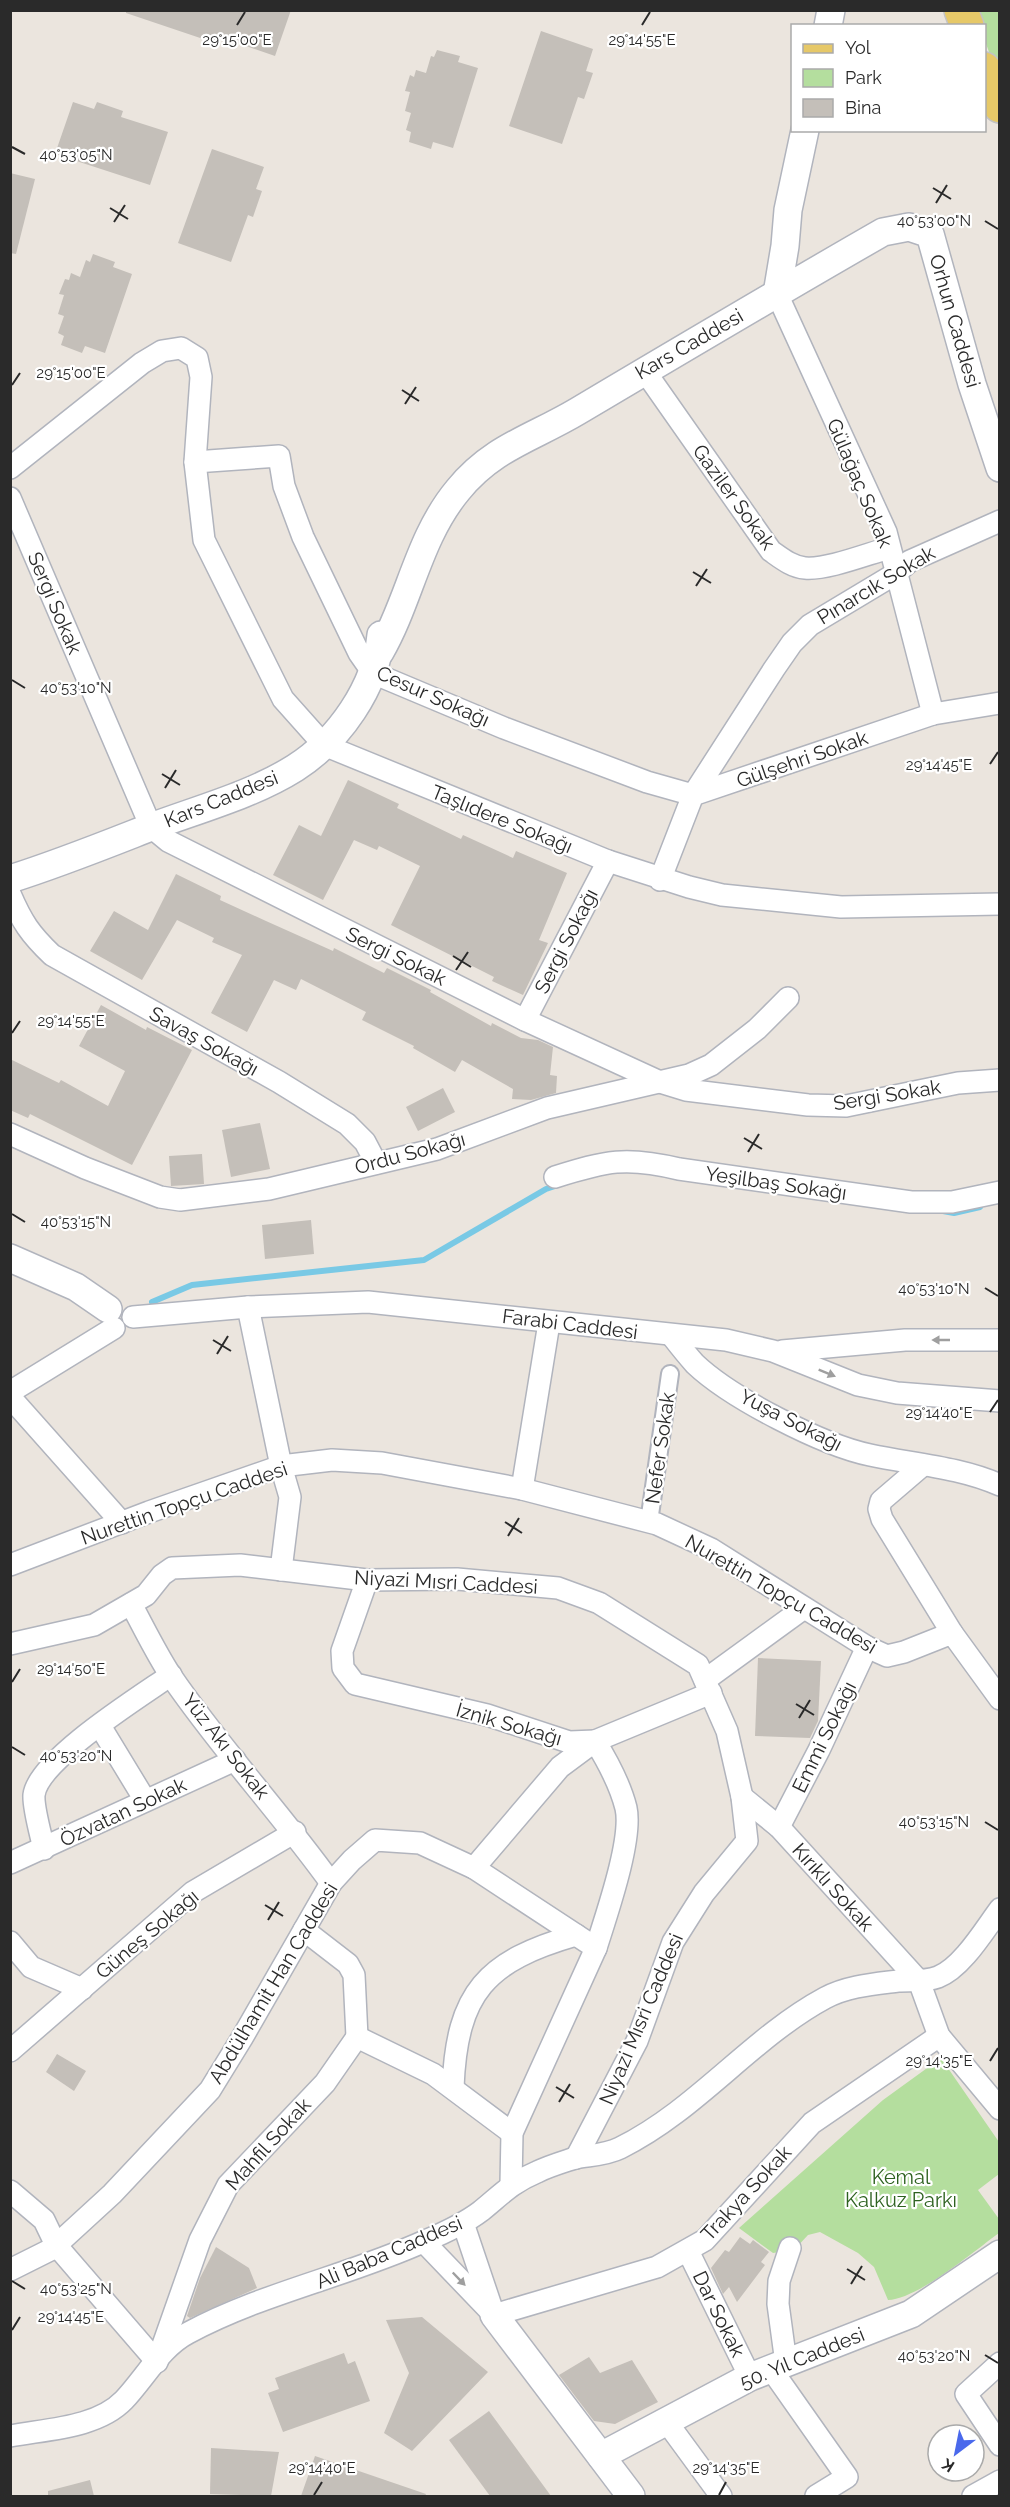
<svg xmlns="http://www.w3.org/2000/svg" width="1010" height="2507" font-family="Raleway,sans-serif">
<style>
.green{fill:#b4de9e}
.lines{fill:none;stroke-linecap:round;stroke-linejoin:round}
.stream{stroke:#79c9e5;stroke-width:6}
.building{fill:#c4bfb9}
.pedestrian-casing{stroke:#b1b4bd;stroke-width:20}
.minor-casing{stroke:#b1b4bd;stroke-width:24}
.tertiary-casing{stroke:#b1b4bd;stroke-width:30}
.primary-casing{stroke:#c3c3c3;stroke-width:36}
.pedestrian{stroke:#fff;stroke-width:16}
.minor{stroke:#fff;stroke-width:21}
.tertiary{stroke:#fff;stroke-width:27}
.primary{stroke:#e6c868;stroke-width:33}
.oneway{fill:#9f9f9f}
.ticks{fill:none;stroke:#2a2a2a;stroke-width:2}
.labels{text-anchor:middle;stroke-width:4.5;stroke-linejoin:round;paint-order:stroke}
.street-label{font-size:20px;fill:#2a2a2a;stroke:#fff}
.park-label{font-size:20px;fill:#2e6220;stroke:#fff}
.ticks-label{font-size:15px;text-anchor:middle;fill:#2a2a2a;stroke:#fff;stroke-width:4.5;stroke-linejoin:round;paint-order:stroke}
</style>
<rect width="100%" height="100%" fill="#ebe5de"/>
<g class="green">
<path d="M 972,11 L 999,11 L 999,79 L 985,41 L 984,26 L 978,25 Z"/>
<path d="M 941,2058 L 999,2142 L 999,2174 L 978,2190 L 999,2219 L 999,2233 C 974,2251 918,2299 888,2300 L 874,2267 L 858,2253 L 820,2232 L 808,2235 L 794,2250 L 773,2253 L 739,2228 L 883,2100 Z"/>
</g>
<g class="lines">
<g class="stream">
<path d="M 943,1211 L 954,1213 L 980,1207"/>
<path d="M 152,1302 L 192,1285 L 424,1260 L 546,1189 L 558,1185"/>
</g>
</g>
<g class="building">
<path d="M 126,10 L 291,10 L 275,56 L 220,37 L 218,44 L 126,13 Z"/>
<path d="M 541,31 L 593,49 L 586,71 L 593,73 L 584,99 L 578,97 L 562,144 L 509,126 Z"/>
<path d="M 437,50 L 460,56 L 458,62 L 478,68 L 453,148 L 433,142 L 431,149 L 409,142 L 411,132 L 406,130 L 411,113 L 405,111 L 410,92 L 405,91 L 410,75 L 414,77 L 416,70 L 426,73 L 431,56 L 434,57 Z"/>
<path d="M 73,102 L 94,109 L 97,102 L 123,111 L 121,117 L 168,132 L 150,185 L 55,154 Z"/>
<path d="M 212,149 L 264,167 L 256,189 L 262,191 L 253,217 L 248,215 L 231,262 L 178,243 Z"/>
<path d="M 10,173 L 35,179 L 16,254 L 10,253 Z"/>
<path d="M 93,254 L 115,262 L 113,267 L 132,274 L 105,353 L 85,346 L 82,353 L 61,345 L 64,336 L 58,333 L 64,316 L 58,314 L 64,295 L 59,294 L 65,279 L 69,280 L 71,273 L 80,277 L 86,260 L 90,262 Z"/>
<path d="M 348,780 L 399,804 L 397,808 L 461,839 L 463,835 L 513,858 L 516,851 L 567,873 L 539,940 L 548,943 L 523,995 L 492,981 L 494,977 L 391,925 L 420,866 L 379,846 L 377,850 L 354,840 L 323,900 L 273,875 L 299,825 L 321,836 Z"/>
<path d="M 176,874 L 221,896 L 220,900 L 266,921 L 333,951 L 334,948 L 384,973 L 387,968 L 431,990 L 430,992 L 491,1026 L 492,1023 L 521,1038 L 538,1040 L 553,1047 L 550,1075 L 557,1076 L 556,1093 L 531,1100 L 512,1099 L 513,1089 L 462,1060 L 455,1072 L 413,1048 L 414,1046 L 362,1020 L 366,1012 L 301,979 L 296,990 L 274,980 L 247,1032 L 211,1013 L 242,955 L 212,942 L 214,938 L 177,920 L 142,980 L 90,951 L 114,911 L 148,930 Z"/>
<path d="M 101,1005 L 146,1030 L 147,1027 L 192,1050 L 132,1165 L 30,1114 L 28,1118 L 10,1110 L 10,1059 L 59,1083 L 61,1080 L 108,1106 L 125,1071 L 79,1046 Z"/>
<path d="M 443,1088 L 455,1112 L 418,1131 L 406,1107 Z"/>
<path d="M 260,1123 L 270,1169 L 231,1177 L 222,1130 Z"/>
<path d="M 202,1154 L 204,1184 L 171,1186 L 169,1156 Z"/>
<path d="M 311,1220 L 314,1254 L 265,1259 L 262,1225 Z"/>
<path d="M 758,1658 L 821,1661 L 818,1721 L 810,1738 L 755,1736 Z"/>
<path d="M 57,2054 L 86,2071 L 74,2091 L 46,2072 Z"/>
<path d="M 740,2237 L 750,2244 L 753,2240 L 769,2252 L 761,2262 L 765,2265 L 737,2302 L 729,2287 L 723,2294 L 711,2268 L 725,2250 L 729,2252 Z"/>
<path d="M 216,2247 L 249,2268 L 257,2288 L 190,2318 L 187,2316 L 200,2278 Z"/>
<path d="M 422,2317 L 488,2372 L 412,2451 L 384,2433 L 409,2373 L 386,2320 Z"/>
<path d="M 344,2353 L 348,2364 L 355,2361 L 370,2401 L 283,2432 L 268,2393 L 279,2389 L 275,2378 Z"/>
<path d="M 589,2357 L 600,2373 L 632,2360 L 658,2402 L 615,2424 L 594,2421 L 559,2375 Z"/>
<path d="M 489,2411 L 551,2496 L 490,2496 L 449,2440 Z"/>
<path d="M 211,2448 L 279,2452 L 271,2496 L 210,2494 Z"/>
<path d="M 315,2456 L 426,2494 L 425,2496 L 301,2496 Z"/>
<path d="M 90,2480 L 94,2496 L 48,2496 L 48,2491 Z"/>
</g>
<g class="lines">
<defs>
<path id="pedestrian" d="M 649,1522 L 670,1374"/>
<g id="minor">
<path d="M 777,294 L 886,532 L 933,714"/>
<path d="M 644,370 L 771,551 C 781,558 792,567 805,568 C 827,570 867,554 889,548"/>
<path d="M 195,462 L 279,456 L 284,486 L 303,537 L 359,653 L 373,673 L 504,728 L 647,782 L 693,795 L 774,669 L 792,643 L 810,625 L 895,574 L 910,561 L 1000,521"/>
<path d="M 10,468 L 142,363 L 162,351 L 181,348 L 197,358 L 201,377 L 195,462 L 204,540 L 283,699 L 324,745 L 608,861 L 689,887 L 722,895 L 841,907 L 1000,904"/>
<path d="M 10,498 L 151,827 L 168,841 L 525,1020 L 660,1082 L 686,1090 L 808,1105 L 846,1106 L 958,1083 L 1000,1080"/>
<path d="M 660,880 L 693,795 L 933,714 L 1000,703"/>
<path d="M 10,894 C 22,922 30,934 52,955 L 279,1082 L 347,1124 L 365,1142 L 376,1163"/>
<path d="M 525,1020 L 608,861"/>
<path d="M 10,1134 L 85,1168 L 160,1197 L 180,1200 L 269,1189 L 437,1149 L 547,1108 L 689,1075 L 711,1065 L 757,1029 L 788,998"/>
<path d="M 555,1177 C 606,1161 626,1156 679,1169 L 911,1202 L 952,1202 L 1000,1192"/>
<path d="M 248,1307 L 281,1466 L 290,1497 L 281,1570"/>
<path d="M 133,1317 L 248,1307 L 368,1302 L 726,1340 L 773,1351 L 858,1385 L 897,1393 L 1000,1401"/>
<path d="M 672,1336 C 679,1345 687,1355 695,1364 C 731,1398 822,1445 870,1455 C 912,1464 960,1467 1000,1485"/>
<path d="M 782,1351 L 905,1340 L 1000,1340"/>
<path d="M 10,1392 L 114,1328"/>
<path d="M 10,1397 L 122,1523"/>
<path d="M 923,1465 L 881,1501 L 879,1509 L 882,1519 L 952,1633"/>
<path d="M 522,1489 L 549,1323"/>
<path d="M 10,1565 L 149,1512 L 281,1466 L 332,1460 L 382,1463 L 522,1489 L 657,1524 L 711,1549 L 867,1647 L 887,1656 L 904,1652 L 952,1633 L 1000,1699"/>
<path d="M 367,1580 L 342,1651 L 343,1668 L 355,1684 L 487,1715 L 569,1742 L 595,1741 C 608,1762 620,1784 626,1808 C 633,1839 606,1916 596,1948"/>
<path d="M 131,1604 C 144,1628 156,1653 171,1676 C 220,1748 280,1812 331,1883"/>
<path d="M 10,1644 L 94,1625 L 146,1595 L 162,1575 L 172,1568 L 240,1565 L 367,1580 L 457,1579 L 558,1588 L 599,1603 L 698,1665 L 727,1731 L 742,1797 L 747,1841 L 704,1893 L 673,1942 L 637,2041 L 576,2158"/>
<path d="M 705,1680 L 804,1608"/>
<path d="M 100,1726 L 145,1800"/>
<path d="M 742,1797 L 779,1827 L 919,1981 L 939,2036 L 1000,2109"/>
<path d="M 779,1827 L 819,1750 L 867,1647"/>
<path d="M 44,1849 C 41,1835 33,1808 34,1795 C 38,1760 141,1696 171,1675"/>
<path d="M 10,1863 L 235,1760"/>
<path d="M 474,1868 L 560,1767 L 595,1741 L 711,1693"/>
<path d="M 304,1930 L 348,1964 L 354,1975 L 357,2037"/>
<path d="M 10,1942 L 31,1967 L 82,1989"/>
<path d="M 357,2037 L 433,2074 L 512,2133"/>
<path d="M 10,2051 L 193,1892 L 295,1832"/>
<path d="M 453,2087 C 457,1992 486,1961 576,1935"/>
<path d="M 10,2191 L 44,2220 L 56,2245 L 157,2362 L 200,2240 L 228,2185 L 325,2083 L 357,2037"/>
<path d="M 463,2223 L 492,2309"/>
<path d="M 424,2242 L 494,2315"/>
<path d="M 688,2251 L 750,2377"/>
<path d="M 10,2270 L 52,2249 L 112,2194 L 210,2090 L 242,2038 L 331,1883 L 352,1860 L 375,1840 L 420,1843 L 474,1868 L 596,1948 L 512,2133 L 511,2184"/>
<path d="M 494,2315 L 657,2267 L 705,2240 L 812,2123 L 939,2036"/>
<path d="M 786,2363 L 778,2304 L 779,2281 L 790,2248"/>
<path d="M 1000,2363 L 966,2394 L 1000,2445"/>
<path d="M 771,2369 L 847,2477 L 816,2496"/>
<path d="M 666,2421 L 721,2496"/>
<path d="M 10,2436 C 47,2429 97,2428 124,2400 C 145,2378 161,2347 188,2333 C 262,2293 348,2276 425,2241 C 444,2233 464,2224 481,2211 C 502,2194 511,2183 537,2172 C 549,2166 563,2162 575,2158 C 590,2155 606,2155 620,2148 C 697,2110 751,2038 825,1998 C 847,1986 874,1984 898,1981 C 911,1980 925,1982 938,1977 C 962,1968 985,1929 1000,1909"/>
<path d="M 973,2496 L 1000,2481"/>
</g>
<g id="tertiary">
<path d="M 828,26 L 831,10"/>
<path d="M 777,294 L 785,246 L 788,210 L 805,130"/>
<path d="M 380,652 C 410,600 418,538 458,490 C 493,447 533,438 578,411 C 679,351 780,291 883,232 L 909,227 L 930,234 L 972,384 L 1000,468"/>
<path d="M 10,879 C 58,864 105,845 151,827 C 199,809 252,795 295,768 C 339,740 376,687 381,635"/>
<path d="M 10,1258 L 76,1287 L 108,1309"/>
<path d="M 494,2315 L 631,2496"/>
<path d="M 601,2456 L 750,2377 L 911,2314 L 1000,2254"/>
</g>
<g id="primary">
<path d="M 961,10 L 967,26"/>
<path d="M 984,69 L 1000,106"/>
</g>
</defs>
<use href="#pedestrian" class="pedestrian-casing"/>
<use href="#minor" class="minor-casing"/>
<use href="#tertiary" class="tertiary-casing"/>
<use href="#primary" class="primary-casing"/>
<use href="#pedestrian" class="pedestrian"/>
<use href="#minor" class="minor"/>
<use href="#tertiary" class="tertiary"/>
<use href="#primary" class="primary"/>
</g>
<defs><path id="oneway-solid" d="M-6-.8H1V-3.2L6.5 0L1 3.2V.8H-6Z" transform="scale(1.5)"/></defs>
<g class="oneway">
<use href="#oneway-solid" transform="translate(941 1340) rotate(180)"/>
<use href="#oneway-solid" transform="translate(827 1373) rotate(22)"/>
<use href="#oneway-solid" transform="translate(459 2279) rotate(46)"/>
</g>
<path class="ticks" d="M 237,25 L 245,12M 642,25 L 650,12M 12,147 L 25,154M 933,188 L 951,199M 936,203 L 947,185M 110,208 L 128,219M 985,221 L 998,229M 114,222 L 125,205M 12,385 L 20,373M 402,390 L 419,401M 405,404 L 416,387M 693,572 L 711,583M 696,586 L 707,569M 12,680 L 25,688M 990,764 L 998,752M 162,774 L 180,785M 165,788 L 176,770M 453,956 L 471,967M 456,970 L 468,952M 12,1033 L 20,1021M 744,1138 L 762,1149M 748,1152 L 759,1134M 12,1214 L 25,1222M 985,1288 L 998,1296M 213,1340 L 231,1351M 217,1354 L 228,1336M 990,1412 L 998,1400M 505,1522 L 522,1533M 508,1536 L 519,1518M 12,1682 L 20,1669M 796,1704 L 814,1715M 799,1718 L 810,1700M 12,1747 L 25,1755M 985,1822 L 998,1830M 265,1905 L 283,1916M 268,1920 L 279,1902M 990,2061 L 998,2048M 556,2087 L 574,2098M 559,2102 L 570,2084M 847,2269 L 865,2280M 12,2281 L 25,2289M 851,2284 L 862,2266M 12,2330 L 20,2317M 985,2355 L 998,2363M 314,2495 L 322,2482M 719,2495 L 726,2482"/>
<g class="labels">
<g class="street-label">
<text transform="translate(955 321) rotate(74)" y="7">Orhun Caddesi</text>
<text transform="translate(689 344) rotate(-30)" y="7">Kars Caddesi</text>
<text transform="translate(860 483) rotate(67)" y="7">Gülağaç Sokak</text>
<text transform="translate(734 497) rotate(54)" y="7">Gaziler Sokak</text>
<text transform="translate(876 585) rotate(-31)" y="7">Pınarcık Sokak</text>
<text transform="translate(55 603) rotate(67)" y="7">Sergi Sokak</text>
<text transform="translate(433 696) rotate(24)" y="7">Cesur Sokağı</text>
<text transform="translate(802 759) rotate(-19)" y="7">Gülşehri Sokak</text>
<text transform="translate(221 799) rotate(-22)" y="7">Kars Caddesi</text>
<text transform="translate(502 819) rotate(22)" y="7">Taşlıdere Sokağı</text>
<text transform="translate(566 941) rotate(-63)" y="7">Sergi Sokağı</text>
<text transform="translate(396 956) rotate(26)" y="7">Sergi Sokak</text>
<text transform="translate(204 1041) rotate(29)" y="7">Savaş Sokağı</text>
<text transform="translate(887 1095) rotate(-9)" y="7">Sergi Sokak</text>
<text transform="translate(410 1153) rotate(-15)" y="7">Ordu Sokağı</text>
<text transform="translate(776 1183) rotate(8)" y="7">Yeşilbaş Sokağı</text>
<text transform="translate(570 1324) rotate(7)" y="7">Farabi Caddesi</text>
<text transform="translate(791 1420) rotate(27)" y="7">Yuşa Sokağı</text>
<text transform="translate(660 1448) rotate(-82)" y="7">Nefer Sokak</text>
<text transform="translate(184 1503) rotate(-19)" y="7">Nurettin Topçu Caddesi</text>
<text transform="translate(446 1582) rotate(3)" y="7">Niyazi Mısri Caddesi</text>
<text transform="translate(781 1594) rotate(30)" y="7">Nurettin Topçu Caddesi</text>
<text transform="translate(509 1724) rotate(16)" y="7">İznik Sokağı</text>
<text transform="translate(824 1737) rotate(-64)" y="7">Emmi Sokağı</text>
<text transform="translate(226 1746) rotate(52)" y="7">Yüz Akı Sokak</text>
<text transform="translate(123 1812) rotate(-25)" y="7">Özvatan Sokak</text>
<text transform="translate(833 1887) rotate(48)" y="7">Kırıklı Sokak</text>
<text transform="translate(147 1934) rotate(-40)" y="7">Güneş Sokağı</text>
<text transform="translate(273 1983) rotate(-59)" y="7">Abdülhamit Han Caddesi</text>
<text transform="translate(641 2019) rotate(-67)" y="7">Niyazi Mısri Caddesi</text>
<text transform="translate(268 2144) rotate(-48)" y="7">Mahfil Sokak</text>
<text transform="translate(746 2193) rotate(-47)" y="7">Trakya Sokak</text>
<text transform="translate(389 2252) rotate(-23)" y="7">Ali Baba Caddesi</text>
<text transform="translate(719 2314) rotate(64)" y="7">Dar Sokak</text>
<text transform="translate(802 2358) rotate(-22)" y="7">50. Yıl Caddesi</text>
</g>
<g class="park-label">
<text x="901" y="2184">Kemal<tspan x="901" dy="23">Kalkuz Parkı</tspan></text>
</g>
</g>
<g class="ticks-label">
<text x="237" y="45">29°15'00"E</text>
<text x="642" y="45">29°14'55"E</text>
<text x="76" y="160">40°53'05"N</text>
<text x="934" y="226">40°53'00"N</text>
<text x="71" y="378">29°15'00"E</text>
<text x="76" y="693">40°53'10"N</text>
<text x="939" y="770">29°14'45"E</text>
<text x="71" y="1026">29°14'55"E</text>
<text x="76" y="1227">40°53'15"N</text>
<text x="934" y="1294">40°53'10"N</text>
<text x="939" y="1418">29°14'40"E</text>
<text x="71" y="1674">29°14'50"E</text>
<text x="76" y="1761">40°53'20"N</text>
<text x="934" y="1827">40°53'15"N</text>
<text x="939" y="2066">29°14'35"E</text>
<text x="76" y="2294">40°53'25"N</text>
<text x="71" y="2322">29°14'45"E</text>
<text x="934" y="2361">40°53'20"N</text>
<text x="322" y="2473">29°14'40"E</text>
<text x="726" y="2473">29°14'35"E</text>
</g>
<rect width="1010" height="2507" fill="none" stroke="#2a2a2a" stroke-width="24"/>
<rect x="791" y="24" width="195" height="108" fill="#ffffff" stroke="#aaaaaa" stroke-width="1.5"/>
<rect x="803" y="44" width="30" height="9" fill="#e6c868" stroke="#aaaaaa" stroke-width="1.5"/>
<text x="845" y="54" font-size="18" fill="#2a2a2a">Yol</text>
<rect x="803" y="69" width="30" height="18" fill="#b4de9e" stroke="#aaaaaa" stroke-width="1.5"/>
<text x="845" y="84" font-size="18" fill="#2a2a2a">Park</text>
<rect x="803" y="99" width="30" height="18" fill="#c4bfb9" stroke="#aaaaaa" stroke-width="1.5"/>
<text x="845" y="114" font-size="18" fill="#2a2a2a">Bina</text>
<g transform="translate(956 2453) rotate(212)"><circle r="28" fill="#ffffff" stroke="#aaaaaa" stroke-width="1.5"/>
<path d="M0-4.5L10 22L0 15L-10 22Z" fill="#4a69ec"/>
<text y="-9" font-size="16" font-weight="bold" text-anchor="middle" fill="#2a2a2a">K</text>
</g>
</svg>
